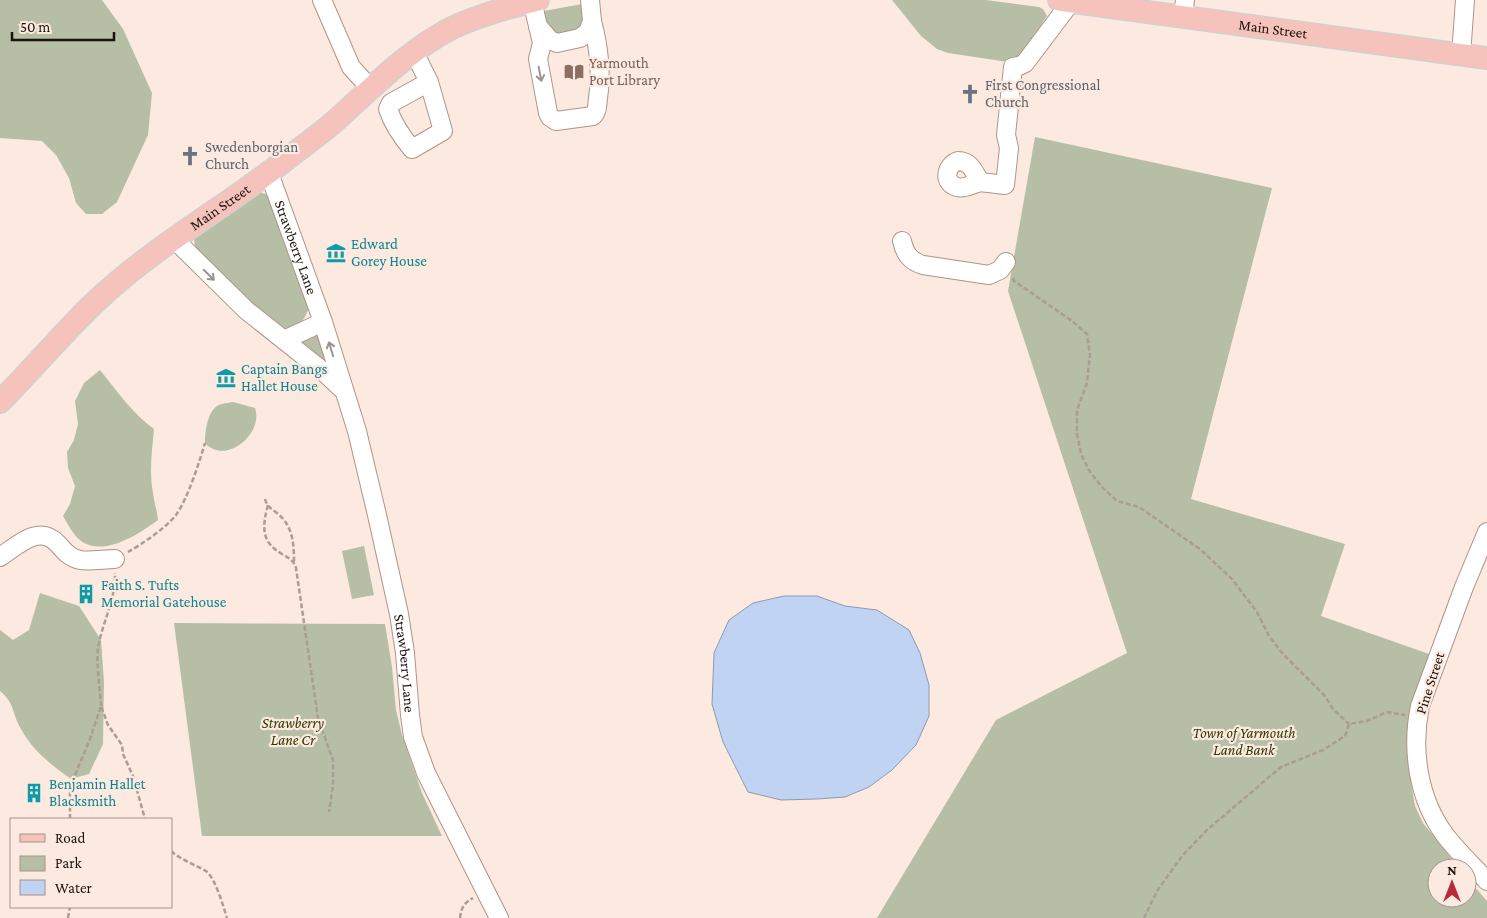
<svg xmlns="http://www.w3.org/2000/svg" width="1487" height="918" font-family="'Crimson Pro',serif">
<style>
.green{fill:#b6bea5}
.water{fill:#c0d3f3;stroke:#8f99ae}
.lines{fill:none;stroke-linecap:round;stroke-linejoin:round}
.minor-casing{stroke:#af9485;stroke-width:20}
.major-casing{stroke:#d2d0cf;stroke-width:24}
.path{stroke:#ab9c94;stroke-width:2.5;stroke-dasharray:5 2.5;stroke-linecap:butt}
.minor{stroke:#fff;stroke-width:18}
.major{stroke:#f5c3bb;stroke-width:21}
.oneway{stroke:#999492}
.labels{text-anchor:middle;stroke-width:4.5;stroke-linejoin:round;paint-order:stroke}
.street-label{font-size:15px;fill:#1c120d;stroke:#fceae1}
.education-label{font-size:15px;fill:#785e54;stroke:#fceae1;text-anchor:start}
.worship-label{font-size:15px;fill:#5b616d;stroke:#fceae1;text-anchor:start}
.culture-label{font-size:15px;fill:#0d838f;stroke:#fceae1;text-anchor:start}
.park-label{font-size:15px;font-style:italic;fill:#2e3a00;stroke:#fceae1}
</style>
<rect width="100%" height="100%" fill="#fceae1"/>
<g class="green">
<path d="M 0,0 L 102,0 L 123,29 L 152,93 L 148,135 L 117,202 L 102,214 L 86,214 L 76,203 L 69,178 L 56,155 L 42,141 L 0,138 Z"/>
<path d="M 892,0 L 986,0 L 1039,7 L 1043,9 L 1047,16 L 1021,55 L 1008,62 L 948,53 L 937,49 L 921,36 Z"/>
<path d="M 582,4 L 585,13 L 582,27 L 566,38 L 548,31 L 543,13 L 544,11 Z"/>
<path d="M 1035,137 L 1272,188 L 1191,499 L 1345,544 L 1321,616 L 1429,654 L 1409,741 L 1409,765 L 1412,789 L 1415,806 L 1423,823 L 1459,868 L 1437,868 L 1437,898 L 1467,898 L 1467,878 L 1487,901 L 1487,918 L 877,918 L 996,720 L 1127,653 L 1008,291 Z"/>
<path d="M 259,192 L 269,195 L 310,305 C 304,322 297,333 277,329 L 195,249 L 194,237 Z"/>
<path d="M 317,329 L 330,366 L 295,341 Z"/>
<path d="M 100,370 C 117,391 132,413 154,429 C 152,450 149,472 153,493 C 154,502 157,510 158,520 C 139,534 107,555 84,543 C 75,538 68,525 63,516 L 70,504 L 75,486 L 68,468 L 67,452 L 74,440 L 78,424 L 75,401 L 84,383 Z"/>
<path d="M 233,402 L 255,408 C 264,433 226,466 205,443 C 205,432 207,413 217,406 C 222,403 228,403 233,402 Z"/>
<path d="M 364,546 L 374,595 L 352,599 L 342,551 Z"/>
<path d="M 40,593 L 79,606 L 101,640 L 104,682 L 103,744 L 89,774 L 71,779 C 50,764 34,752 21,729 C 12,714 15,703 0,691 L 0,630 L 13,640 L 29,630 Z"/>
<path d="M 174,623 L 385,624 L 392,667 L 396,710 L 402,735 L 422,793 L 442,836 L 202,836 Z"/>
</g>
<path class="water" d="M 784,596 L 817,596 L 845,606 L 877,610 L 909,630 L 920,653 L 929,685 L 929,716 L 916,745 L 892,770 L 869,787 L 845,797 L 817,799 L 781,800 L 748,792 L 723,742 L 712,704 L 714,653 L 729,620 L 753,603 Z"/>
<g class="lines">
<defs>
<g id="minor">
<path d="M 322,0 L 351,67 L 371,89"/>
<path d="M 532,1 L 538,26 L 550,40 L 557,43 L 580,38 L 588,32 L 592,21 L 590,0"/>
<path d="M 1183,16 L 1185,0"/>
<path d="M 538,26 L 542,43 L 538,59 L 548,113 L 550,117 L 556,121 L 593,116 C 598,111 597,105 598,98 C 602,71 599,47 592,21"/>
<path d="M 414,52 L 429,82 L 443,131 L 412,149 C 402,137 393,124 388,109 L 391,103 L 429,82"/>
<path d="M 1461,55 L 1465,0"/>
<path d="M 958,161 C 971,161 974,172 980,182 C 973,184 964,189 957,187 C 942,183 946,165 958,161 Z"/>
<path id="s1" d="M 269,173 L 323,322 L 357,431 L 377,515 L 399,614 L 405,653 L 410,715 L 413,737 L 426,773 L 499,918"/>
<path d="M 980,182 L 1005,185 L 1009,148 L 1006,135 L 1013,67 L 1019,66 L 1025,63 L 1071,2"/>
<path d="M 175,240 L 246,310 L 324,372 L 342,389"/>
<path d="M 902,241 C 905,254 910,261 923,265 L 989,275 L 1000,270 L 1006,262"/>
<path d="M 284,340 L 323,322"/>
<path d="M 1487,532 L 1464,587 L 1420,706 C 1411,749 1418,799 1445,835 C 1457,851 1473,866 1487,881"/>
<path d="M 0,557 C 17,546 39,523 58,544 C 64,551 70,558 80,560 C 90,562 104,559 115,559"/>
</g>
<g id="major">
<path id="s2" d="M 1059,0 L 1487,58"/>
<path id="s3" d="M 0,402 C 38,364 72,321 113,286 C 166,240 228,205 284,161 C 300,148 318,136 334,122 C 371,89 407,51 452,28 C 479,15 509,7 538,0"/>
</g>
</defs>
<use href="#minor" class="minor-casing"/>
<use href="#major" class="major-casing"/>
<g class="path">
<path d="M 1013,278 L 1014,281 L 1072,321 L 1087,334 L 1090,355 L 1087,383 L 1077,410 L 1077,434 L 1081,454 L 1090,472 L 1103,488 L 1117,501 L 1139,507 L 1200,549 L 1232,579 L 1257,612 L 1269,636 L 1282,653 L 1324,695 L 1333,709 L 1349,724"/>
<path d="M 265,499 C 267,507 272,509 278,514 C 293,526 294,544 294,562"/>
<path d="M 268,505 C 262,527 261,542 282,554 C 289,558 294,561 296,568 L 318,718 L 333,760 L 333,786 L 329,812"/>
<path d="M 128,552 C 142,544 166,528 176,515 C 188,498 199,463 205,443"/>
<path d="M 101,706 C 100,689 96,665 98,648 C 102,623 116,599 115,573"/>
<path d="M 70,819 L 70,787 L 90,739 L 101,706 L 108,725 L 122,745 L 123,754 L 133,776 L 145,819"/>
<path d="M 171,851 C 181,860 194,864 206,871 C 216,879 223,906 227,918"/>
<path d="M 68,918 L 70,907"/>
<path d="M 460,918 C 461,908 464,903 473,898"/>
<path d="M 1144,918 L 1157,891 L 1182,856 L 1207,830 L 1281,767 L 1323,750 L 1345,736 L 1349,724 L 1367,721 L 1387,712 L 1405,715"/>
</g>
<use href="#minor" class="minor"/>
<use href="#major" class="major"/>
</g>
<defs><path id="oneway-shaft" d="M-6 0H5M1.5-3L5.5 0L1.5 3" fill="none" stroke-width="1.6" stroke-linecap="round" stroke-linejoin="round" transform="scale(1.25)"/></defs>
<g class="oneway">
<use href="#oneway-shaft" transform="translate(540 74) rotate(79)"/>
<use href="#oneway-shaft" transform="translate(209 275) rotate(45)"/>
<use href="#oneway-shaft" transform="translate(331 349) rotate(-107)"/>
</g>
<defs>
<symbol id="library-bare" viewBox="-9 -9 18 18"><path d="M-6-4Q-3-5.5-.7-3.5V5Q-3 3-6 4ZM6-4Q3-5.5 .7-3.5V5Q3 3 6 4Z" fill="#8d6e63" stroke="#fceae1" stroke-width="2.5" paint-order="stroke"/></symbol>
<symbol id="church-bare" viewBox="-9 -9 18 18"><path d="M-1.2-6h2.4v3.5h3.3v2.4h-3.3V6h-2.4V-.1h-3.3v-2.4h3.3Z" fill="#6b7280" stroke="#fceae1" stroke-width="2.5" paint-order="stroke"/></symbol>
<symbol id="museum-bare" viewBox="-9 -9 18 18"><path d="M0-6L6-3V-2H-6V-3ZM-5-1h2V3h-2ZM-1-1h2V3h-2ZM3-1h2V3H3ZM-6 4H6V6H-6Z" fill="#0f9aa8" stroke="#fceae1" stroke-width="2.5" paint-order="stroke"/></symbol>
<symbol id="building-bare" viewBox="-9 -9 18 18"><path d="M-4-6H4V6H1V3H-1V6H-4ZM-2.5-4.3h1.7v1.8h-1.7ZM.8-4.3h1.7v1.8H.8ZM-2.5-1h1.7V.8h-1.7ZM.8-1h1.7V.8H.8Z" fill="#0f9aa8" stroke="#fceae1" stroke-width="2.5" paint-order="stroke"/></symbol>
</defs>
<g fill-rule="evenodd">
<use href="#library-bare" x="560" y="58" width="28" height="28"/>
<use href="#church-bare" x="956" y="80" width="28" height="28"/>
<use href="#church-bare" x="176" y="142" width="28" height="28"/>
<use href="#museum-bare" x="322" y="239" width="28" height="28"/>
<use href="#museum-bare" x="212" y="364" width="28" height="28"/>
<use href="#building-bare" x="72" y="580" width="28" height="28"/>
<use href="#building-bare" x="20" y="779" width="28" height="28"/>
</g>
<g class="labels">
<g class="street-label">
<text dy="5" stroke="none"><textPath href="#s2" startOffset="216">Main Street</textPath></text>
<text dy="5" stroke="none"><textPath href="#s3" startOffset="295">Main Street</textPath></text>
<text dy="5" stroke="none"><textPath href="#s1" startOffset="79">Strawberry Lane</textPath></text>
<text dy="5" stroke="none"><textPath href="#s1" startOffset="510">Strawberry Lane</textPath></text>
<text transform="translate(1430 683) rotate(-72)" y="5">Pine Street</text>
</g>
<g class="education-label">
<text x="589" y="68">Yarmouth<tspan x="589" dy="17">Port Library</tspan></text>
</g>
<g class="worship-label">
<text x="985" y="90">First Congressional<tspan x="985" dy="17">Church</tspan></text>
<text x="205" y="152">Swedenborgian<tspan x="205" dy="17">Church</tspan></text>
</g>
<g class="culture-label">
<text x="351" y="249">Edward<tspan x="351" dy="17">Gorey House</tspan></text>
<text x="241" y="374">Captain Bangs<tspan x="241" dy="17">Hallet House</tspan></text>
<text x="101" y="590">Faith S. Tufts<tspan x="101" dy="17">Memorial Gatehouse</tspan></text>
<text x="49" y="789">Benjamin Hallet<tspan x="49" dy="17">Blacksmith</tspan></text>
</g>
<g class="park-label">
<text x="293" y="728">Strawberry<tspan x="293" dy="17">Lane Cr</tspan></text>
<text x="1244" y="738">Town of Yarmouth<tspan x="1244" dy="17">Land Bank</tspan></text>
</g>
</g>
<rect x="10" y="818" width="162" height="90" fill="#fceae1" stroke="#a2948c"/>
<rect x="20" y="834" width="25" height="8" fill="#f5c3bb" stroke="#a2948c"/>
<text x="55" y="843" font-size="15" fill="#1c120d">Road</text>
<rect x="20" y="856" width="25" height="15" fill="#b6bea5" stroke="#a2948c"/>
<text x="55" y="868" font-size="15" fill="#1c120d">Park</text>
<rect x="20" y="880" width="25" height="15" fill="#c0d3f3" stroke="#a2948c"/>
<text x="55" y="893" font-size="15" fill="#1c120d">Water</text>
<g transform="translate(1452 883)"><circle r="24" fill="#fceae1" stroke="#a2948c"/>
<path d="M0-4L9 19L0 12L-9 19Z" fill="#ba2a37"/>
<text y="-8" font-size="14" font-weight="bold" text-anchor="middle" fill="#1c120d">N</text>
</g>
<path d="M12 32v8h102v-8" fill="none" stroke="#1c120d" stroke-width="2.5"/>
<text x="20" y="32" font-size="15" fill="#1c120d" stroke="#fceae1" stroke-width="4" paint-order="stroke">50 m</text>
</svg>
